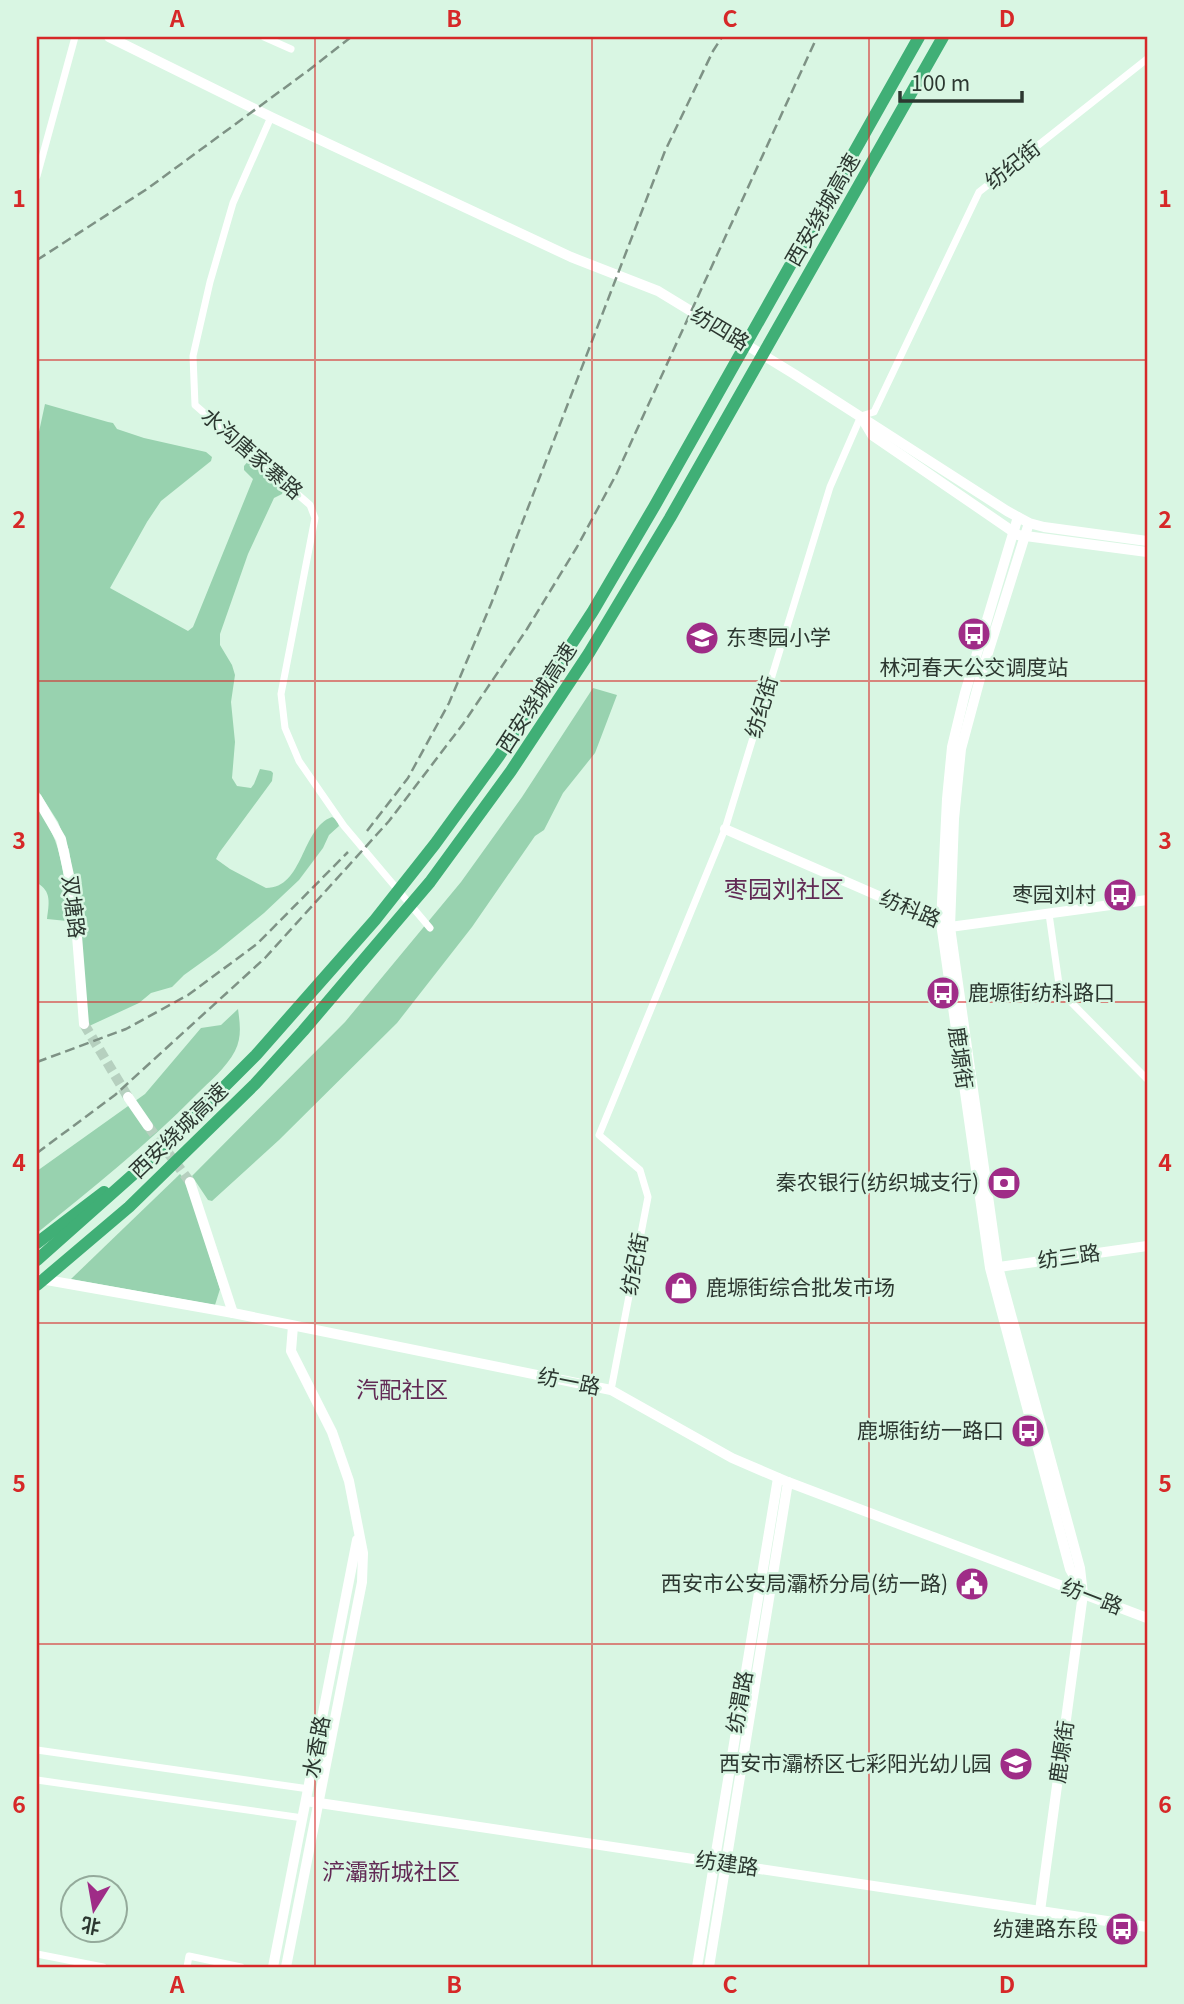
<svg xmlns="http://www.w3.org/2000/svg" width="1184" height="2004" font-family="Georgia,'Noto Sans SC',serif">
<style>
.green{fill:#98d2af}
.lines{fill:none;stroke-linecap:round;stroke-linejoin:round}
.secondary-tunnel{stroke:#b6d0bf;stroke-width:10;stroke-dasharray:10 5;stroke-linecap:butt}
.street{stroke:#fff;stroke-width:7}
.secondary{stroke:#fff;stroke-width:10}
.highway{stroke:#40af76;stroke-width:12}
.rail{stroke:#7e9285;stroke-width:2.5;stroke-dasharray:10 5;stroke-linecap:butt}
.grid{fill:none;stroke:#d62828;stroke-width:2;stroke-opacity:0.55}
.labels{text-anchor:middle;stroke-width:5;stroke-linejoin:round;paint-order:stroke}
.street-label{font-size:21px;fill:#2c3730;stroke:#d9f6e3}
.poi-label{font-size:21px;fill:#2c3730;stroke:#d9f6e3;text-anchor:end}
.neighbourhood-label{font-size:23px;fill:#622a55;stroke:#d9f6e3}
.quarter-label{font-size:24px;fill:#622a55;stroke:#d9f6e3}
.neatline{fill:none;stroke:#d62828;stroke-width:2.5}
.grid-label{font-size:23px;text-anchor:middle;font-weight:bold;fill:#d62828}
</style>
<rect width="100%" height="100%" fill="#d9f6e3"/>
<g class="green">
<path d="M 45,404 L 108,422 L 113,423 L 117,429 L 144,438 L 206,452 L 212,457 L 211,461 L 161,501 L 147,522 L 110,588 L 188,631 L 193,627 L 253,479 L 244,470 L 244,466 L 250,459 L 254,460 L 284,488 L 282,494 L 274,498 L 248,554 L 220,634 L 220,645 L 232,665 L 235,675 L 231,702 L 235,742 L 232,778 L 237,786 L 251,788 L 254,784 L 260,769 L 271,771 L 273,773 L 272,781 L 219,853 L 216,859 L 230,869 L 266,888 C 304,888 301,828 332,817 L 337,820 L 339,826 L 329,835 L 323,848 L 299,880 L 264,913 L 216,952 L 184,975 L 172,987 L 151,993 L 139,1003 L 87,1027 L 76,897 L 69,850 L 58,822 L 37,789 L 37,441 Z"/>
<path d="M 593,688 L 617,695 L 595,753 L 563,793 L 544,830 L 535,836 L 472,927 L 397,1023 L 279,1140 L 212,1201 L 208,1200 L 192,1176 L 345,1022 L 461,882 L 522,797 Z"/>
<path d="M 37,807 C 46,821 55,836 59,853 C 65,874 66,899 67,921 L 47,919 C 49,904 52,891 37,883 Z"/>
<path d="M 238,1009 C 240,1024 242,1037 235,1051 C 226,1068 210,1081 196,1095 C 147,1145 91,1189 37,1233 L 37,1171 L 145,1094 L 201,1028 L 221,1025 Z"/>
<path d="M 180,1174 L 186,1181 L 220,1289 L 215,1305 L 71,1279 Z"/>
</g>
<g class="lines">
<g class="secondary-tunnel">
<path d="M 84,1024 L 128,1097"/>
<path d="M 148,1126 L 190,1182"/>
</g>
<g class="street">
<path d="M 264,37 L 291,49"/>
<path d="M 271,117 L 233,203 L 210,282 L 193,356 L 195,405 L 310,505 L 315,518 L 281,694 L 285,728 L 299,761 L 344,826 L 430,928"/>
<path d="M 37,176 L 75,37"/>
<path d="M 1049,914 L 1060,991 L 1147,1079"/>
<path d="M 611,1390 L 648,1197 L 640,1170 L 599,1135 L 725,829 L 830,487 L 861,416 L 874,412 L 979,192 L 1147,59"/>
<path d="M 37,1750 L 309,1789"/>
<path d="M 37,1780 L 303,1818"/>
<path d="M 37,1954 L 103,1967"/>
<path d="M 187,1967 L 189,1956 L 241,1967"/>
</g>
<g class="secondary">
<path d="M 109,37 L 271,117 L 571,257 L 658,291 L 794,374 L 1007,511 L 1029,523 L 1044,527 L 1147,541"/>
<path d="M 863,420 L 872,435 L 1018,535 L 1147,552"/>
<path d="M 1018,517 L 965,693 L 952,747 L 947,799 L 941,923 L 990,1268 L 1070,1569 L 1080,1587"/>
<path d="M 1029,523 L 981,675 L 961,749 L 954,819 L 950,927 L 998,1267 L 1080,1568 L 1083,1594 L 1040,1911"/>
<path d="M 37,798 L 61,839 L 74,898 L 84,1024"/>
<path d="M 725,829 L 950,927 L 1147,900"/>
<path d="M 128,1097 L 148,1126"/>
<path d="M 190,1182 L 233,1313"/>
<path d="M 992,1268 L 1147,1246"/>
<path d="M 41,1279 L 233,1313 L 611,1390 L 732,1458 L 788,1482 L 1147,1618"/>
<path d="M 306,1801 L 1147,1927"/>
<path d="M 273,1967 L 357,1540"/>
<path d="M 286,1967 L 362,1582 L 363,1553 L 349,1481 L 332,1432 L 291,1351 L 293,1326"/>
<path d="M 697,1967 L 778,1478"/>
<path d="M 709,1967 L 788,1482"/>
</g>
<g class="highway">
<path d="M 37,1243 L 104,1192"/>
<path d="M 37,1260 L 163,1148 L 256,1055 L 375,920 L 435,844 L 499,756 L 593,611 L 654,507 L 919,37"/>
<path d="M 37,1285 L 129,1207 L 255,1084 L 303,1031 L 430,882 L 511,771 L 589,653 L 670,518 L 943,37"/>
</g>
<g class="rail">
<path d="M 37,260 L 147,189 L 309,70 L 351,37"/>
<path d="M 367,831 L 408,778 L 449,703 L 491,604 L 665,151 L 713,51 L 722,37"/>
<path d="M 37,1062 L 126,1029 L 188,995 L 257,944 L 348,852"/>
<path d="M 37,1153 L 115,1095 L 265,958 L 389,821 L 463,724 L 527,629 L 577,547 L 617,473 L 817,37"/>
</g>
</g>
<path class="grid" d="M 315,37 L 315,1967M 592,37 L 592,1967M 869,37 L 869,1967M 37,360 L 1147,360M 37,681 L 1147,681M 37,1002 L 1147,1002M 37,1323 L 1147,1323M 37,1644 L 1147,1644"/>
<defs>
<symbol id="bus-disc" viewBox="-11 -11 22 22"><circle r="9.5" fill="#9f2c87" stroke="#d9f6e3"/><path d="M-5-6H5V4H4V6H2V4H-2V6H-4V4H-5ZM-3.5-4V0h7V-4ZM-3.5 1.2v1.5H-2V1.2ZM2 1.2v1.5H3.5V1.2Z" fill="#fff"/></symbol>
<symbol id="school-disc" viewBox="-11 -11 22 22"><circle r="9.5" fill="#9f2c87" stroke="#d9f6e3"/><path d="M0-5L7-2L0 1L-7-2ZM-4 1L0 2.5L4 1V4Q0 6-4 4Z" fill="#fff"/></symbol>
<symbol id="bank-disc" viewBox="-11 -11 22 22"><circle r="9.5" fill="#9f2c87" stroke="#d9f6e3"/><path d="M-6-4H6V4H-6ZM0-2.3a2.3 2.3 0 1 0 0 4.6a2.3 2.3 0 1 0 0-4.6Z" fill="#fff"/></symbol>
<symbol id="shop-disc" viewBox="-11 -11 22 22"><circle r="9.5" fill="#9f2c87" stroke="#d9f6e3"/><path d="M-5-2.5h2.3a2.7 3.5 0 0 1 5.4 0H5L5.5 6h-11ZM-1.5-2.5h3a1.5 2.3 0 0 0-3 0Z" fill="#fff"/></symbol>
<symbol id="civic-disc" viewBox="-11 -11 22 22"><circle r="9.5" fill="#9f2c87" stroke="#d9f6e3"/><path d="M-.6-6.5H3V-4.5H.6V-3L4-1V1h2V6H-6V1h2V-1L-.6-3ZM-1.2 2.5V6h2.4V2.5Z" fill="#fff"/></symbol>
</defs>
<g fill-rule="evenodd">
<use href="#bus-disc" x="955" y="615" width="38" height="38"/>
<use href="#school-disc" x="683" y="619" width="38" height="38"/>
<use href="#bus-disc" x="1101" y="876" width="38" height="38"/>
<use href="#bus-disc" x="924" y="974" width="38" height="38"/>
<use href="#bank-disc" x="985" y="1164" width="38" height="38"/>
<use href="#shop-disc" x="662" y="1269" width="38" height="38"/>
<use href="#bus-disc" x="1009" y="1412" width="38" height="38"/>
<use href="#civic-disc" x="953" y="1565" width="38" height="38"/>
<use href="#school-disc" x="997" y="1745" width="38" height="38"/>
<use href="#bus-disc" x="1103" y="1910" width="38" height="38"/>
</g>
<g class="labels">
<g class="street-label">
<text transform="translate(1013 165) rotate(-38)" y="7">纺纪街</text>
<text transform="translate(823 210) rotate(-60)" y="7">西安绕城高速</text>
<text transform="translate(720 329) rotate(31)" y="7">纺四路</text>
<text transform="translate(252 454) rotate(41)" y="7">水沟唐家寨路</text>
<text transform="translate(537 698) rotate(-57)" y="7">西安绕城高速</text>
<text transform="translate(762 707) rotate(-73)" y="7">纺纪街</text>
<text transform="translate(73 907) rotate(83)" y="7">双塘路</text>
<text transform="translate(910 909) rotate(23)" y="7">纺科路</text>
<text transform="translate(960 1058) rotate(82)" y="7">鹿塬街</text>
<text transform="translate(179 1131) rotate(-44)" y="7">西安绕城高速</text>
<text transform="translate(1069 1257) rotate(-8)" y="7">纺三路</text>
<text transform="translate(635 1264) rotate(-79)" y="7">纺纪街</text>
<text transform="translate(569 1382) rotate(11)" y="7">纺一路</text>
<text transform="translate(1092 1597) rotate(21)" y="7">纺一路</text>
<text transform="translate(740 1702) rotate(-80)" y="7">纺渭路</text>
<text transform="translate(317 1747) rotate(-79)" y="7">水香路</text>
<text transform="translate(1062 1752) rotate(-82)" y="7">鹿塬街</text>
<text transform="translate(727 1864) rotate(8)" y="7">纺建路</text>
</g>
<g class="poi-label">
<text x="726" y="645" text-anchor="start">东枣园小学</text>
<text x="974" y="675" text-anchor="middle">林河春天公交调度站</text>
<text x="1096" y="902">枣园刘村</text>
<text x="968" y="1000" text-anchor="start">鹿塬街纺科路口</text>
<text x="979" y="1190">秦农银行(纺织城支行)</text>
<text x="706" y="1295" text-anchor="start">鹿塬街综合批发市场</text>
<text x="1004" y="1438">鹿塬街纺一路口</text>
<text x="948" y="1591">西安市公安局灞桥分局(纺一路)</text>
<text x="992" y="1771">西安市灞桥区七彩阳光幼儿园</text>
<text x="1098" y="1936">纺建路东段</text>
</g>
<g class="neighbourhood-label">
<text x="402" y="1398">汽配社区</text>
<text x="391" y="1880">浐灞新城社区</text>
</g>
<g class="quarter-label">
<text x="784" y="898">枣园刘社区</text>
</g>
</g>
<rect width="1184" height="2004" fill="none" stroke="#d9f6e3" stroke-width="77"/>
<g transform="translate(94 1909) rotate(191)"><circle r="33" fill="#d9f6e3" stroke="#94aa9b" stroke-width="2"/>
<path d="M0-5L12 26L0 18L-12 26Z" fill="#9f2c87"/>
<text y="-10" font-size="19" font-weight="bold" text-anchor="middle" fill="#2c3730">北</text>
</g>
<path d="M900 91v10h122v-10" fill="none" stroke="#2c3730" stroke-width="3.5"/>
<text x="911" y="91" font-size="21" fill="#2c3730" stroke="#d9f6e3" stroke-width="5" paint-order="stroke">100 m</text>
<rect x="38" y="38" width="1108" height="1928" class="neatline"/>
<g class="grid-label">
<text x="177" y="27">A</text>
<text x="454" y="27">B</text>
<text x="730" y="27">C</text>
<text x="1007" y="27">D</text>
<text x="19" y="207">1</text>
<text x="1165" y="207">1</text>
<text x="19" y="528">2</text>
<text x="1165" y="528">2</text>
<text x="19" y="849">3</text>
<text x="1165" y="849">3</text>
<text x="19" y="1171">4</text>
<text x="1165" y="1171">4</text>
<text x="19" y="1492">5</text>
<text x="1165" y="1492">5</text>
<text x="19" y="1813">6</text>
<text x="1165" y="1813">6</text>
<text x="177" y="1993">A</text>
<text x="454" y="1993">B</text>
<text x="730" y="1993">C</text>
<text x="1007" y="1993">D</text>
</g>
</svg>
